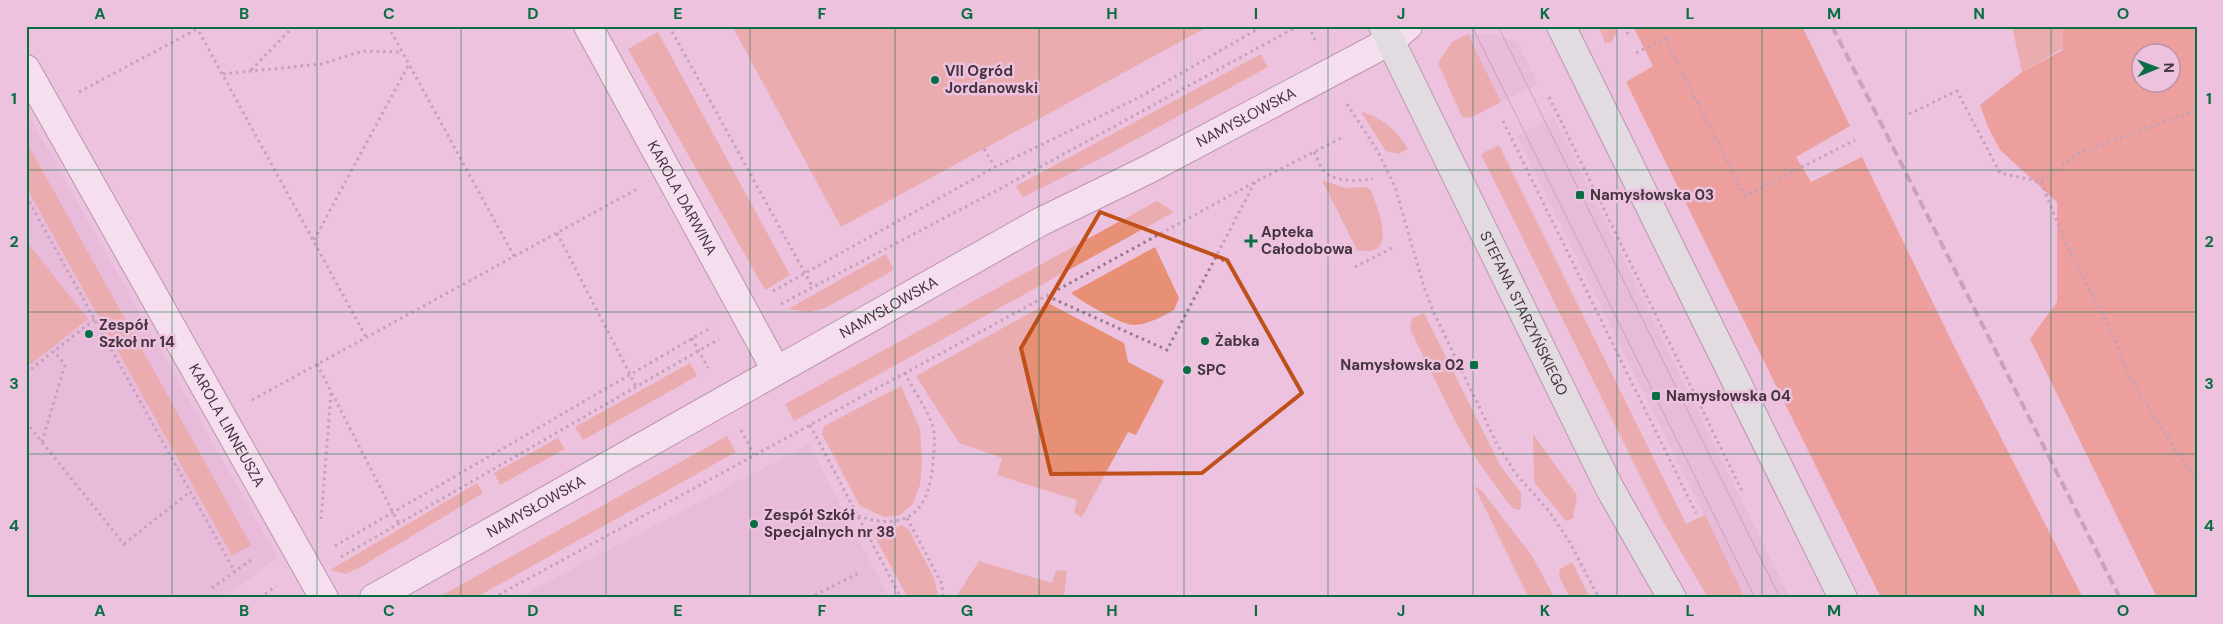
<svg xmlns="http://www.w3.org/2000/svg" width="2223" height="624" font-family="'DM Sans',sans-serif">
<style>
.built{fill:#e3b2d4}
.green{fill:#e79075}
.forest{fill:#eb744e;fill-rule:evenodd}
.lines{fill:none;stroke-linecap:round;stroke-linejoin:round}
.minor-casing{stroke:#815c75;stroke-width:30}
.secondary-casing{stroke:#815c75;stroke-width:30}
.path{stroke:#96798d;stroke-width:3;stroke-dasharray:2.5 4;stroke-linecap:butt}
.minor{stroke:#fff;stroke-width:28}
.secondary{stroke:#d5f8e5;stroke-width:28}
.tram{stroke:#9a7c90;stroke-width:1}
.rail{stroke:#9a7c90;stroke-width:4;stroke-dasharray:10 5;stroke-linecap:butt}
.marked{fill:none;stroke:#bf5019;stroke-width:4;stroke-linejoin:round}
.grid{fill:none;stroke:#096e44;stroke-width:1;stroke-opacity:0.55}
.poi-dot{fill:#096e44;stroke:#ecc2de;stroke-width:2}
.labels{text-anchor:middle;stroke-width:5;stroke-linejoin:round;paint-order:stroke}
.poi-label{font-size:15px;font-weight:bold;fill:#453440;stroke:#ecc2de;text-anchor:start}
.street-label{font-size:15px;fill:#453440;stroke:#ecc2de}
.neatline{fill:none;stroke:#096e44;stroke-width:2}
.grid-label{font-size:16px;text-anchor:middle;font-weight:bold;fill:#096e44}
</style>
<rect width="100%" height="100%" fill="#ecc2de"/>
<g class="built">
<path d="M 1468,34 L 1494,34 L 1521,43 L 1519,45 L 1538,84 L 1501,102 Z"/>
<path d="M 26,111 L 277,557 L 225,598 L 26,598 Z"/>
<path d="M 1554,118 L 1740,497 L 1790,598 L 1745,598 L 1517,136 Z"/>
<path d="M 809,444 L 889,598 L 517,598 L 798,450 Z"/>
</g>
<g class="green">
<path d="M 732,26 L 1209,26 L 841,227 Z"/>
<path d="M 1599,26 L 1614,26 L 1617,32 L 1612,41 L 1605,44 Z"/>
<path d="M 2012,26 L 2063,26 L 2063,48 L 2022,72 Z"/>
<path d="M 658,32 L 790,275 L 765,290 L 628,49 Z"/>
<path d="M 1468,34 L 1501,102 L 1470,118 L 1462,117 L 1438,63 L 1452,42 Z"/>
<path d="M 1261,54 L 1268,67 L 1109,154 L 1023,197 L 1016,186 Z"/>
<path d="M 1361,112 C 1383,117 1397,131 1408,149 L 1398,154 L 1386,151 Z"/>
<path d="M 26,141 L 251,545 L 232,556 L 26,187 Z"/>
<path d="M 1499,145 L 1686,524 L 1705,515 L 1745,598 L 1708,598 L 1661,518 L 1481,154 Z"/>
<path d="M 1322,180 L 1345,188 L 1366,187 L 1371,190 C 1378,210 1400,259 1357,250 Z"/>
<path d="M 1157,201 L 1174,212 L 794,421 L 785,404 Z"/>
<path d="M 26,241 L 88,319 L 26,368 Z"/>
<path d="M 1155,247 L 1179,298 L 1174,310 C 1163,316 1147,325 1134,325 C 1121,325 1081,301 1071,293 Z"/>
<path d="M 886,254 L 894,270 L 825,308 L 810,312 L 788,309 Z"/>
<path d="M 1048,303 L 1124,343 L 1128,362 L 1164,381 L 1136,435 L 1128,432 L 1082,517 L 1074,513 L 1077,500 L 997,475 L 1002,458 L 959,443 L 916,376 Z"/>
<path d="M 1424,313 L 1500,465 L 1521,493 L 1521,507 L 1519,510 L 1512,508 L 1479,463 L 1455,421 L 1410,329 L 1412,318 Z"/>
<path d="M 690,363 L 697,376 L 583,440 L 575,427 Z"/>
<path d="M 901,386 L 920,429 L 922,462 L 920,485 L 912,505 L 900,515 L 884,517 L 860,506 L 822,434 L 824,426 Z"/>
<path d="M 1533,434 L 1577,495 L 1573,518 L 1566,521 L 1534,482 Z"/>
<path d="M 727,436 L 736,452 L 475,598 L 437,598 Z"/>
<path d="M 558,438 L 565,449 L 500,485 L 494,473 Z"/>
<path d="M 477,483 L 483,493 L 359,568 L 345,574 L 330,570 Z"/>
<path d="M 1474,486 L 1482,491 L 1532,556 L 1555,598 L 1529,598 Z"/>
<path d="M 902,525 L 909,530 L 934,578 L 938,594 L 935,598 L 908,598 L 869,526 L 890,530 Z"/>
<path d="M 979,561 L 1052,583 L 1056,570 L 1067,571 L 1064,598 L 955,598 Z"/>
<path d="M 1572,562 L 1590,598 L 1570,598 L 1559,576 L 1560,569 Z"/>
</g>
<g class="forest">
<path d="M 1633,26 L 1802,26 L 1850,126 L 1796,157 L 1811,182 L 1862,157 L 1955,348 L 2083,598 L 1881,598 L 1626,82 L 1653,66 Z"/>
<path d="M 2063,26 L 2197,26 L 2197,598 L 2157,598 L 2030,339 L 2057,302 L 2057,202 L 2000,150 L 1988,127 L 1980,105 L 2022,72 L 2063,50 ZM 2140,52 L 2170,52 L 2170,82 L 2140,82 Z"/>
</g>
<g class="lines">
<defs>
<g id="minor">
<path id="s1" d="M 588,26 L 776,370"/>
<path id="s2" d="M 26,69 L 324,598"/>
<path id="s3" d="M 374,598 L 1040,222 L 1147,170 L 1390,41 L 1408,26"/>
</g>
<g id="secondary">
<path id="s4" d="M 1383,26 L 1609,487 L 1672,598"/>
<path d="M 1561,26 L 1843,598"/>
</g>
</defs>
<use href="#minor" class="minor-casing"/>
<use href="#secondary" class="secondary-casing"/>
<g class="path">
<path d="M 196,26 L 366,337"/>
<path d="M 388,26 L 514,256"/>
<path d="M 669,26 L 812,286"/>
<path d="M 1309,26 L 1315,40"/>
<path d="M 1627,34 L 1631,26"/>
<path d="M 1636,53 L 1665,38 L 1745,196 L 1855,140"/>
<path d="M 251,70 L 294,26"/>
<path d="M 223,74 L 321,64 L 363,51 L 402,52"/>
<path d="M 79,92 L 197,29"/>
<path d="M 1549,97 L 1742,491"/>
<path d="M 1347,104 L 1377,150 L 1395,187 L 1424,287 L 1434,313 L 1497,444 L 1516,474 L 1549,511 L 1569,541 L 1599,598"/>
<path d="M 1909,114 L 1957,91 L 2000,173 L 2041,182 L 2078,153 L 2197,110"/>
<path d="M 1503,121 L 1696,513"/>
<path d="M 984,149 L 995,167"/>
<path d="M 1314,152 C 1317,157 1319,165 1323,170 C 1335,183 1357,181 1373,179"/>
<path d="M 2041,182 L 2066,244 L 2113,335 L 2129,376 L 2197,484"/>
<path d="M 26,196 L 235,572"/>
<path d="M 557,233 L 636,386"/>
<path d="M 314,240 L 409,64"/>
<path d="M 1216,257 L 1226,262"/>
<path d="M 1355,267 L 1394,247"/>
<path d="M 773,291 L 995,167 L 1140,97 L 1263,26"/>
<path d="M 1047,296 L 1167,350 L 1255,182"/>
<path d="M 781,304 L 1005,186 L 1298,26"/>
<path d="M 692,338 L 708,368"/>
<path d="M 317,364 L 399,524"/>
<path d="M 26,373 L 95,319"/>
<path d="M 252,400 L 637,189"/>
<path d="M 26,422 L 127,548"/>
<path d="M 810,425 L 901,598"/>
<path d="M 741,430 L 754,455"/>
<path d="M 42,442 L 65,365 L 54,351"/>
<path d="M 858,516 C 908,532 929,512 933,462 C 934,449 936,436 932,424 C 926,407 913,390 905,373"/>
<path d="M 907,518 L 942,584 L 943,598"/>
<path d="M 321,519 L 331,393"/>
<path d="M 124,544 L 190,492"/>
<path d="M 335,546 L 712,327"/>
<path d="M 341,557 L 719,339"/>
<path d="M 212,588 L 251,560"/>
<path d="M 260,598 L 276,586"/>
<path d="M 493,598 L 1255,182 L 1341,138"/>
<path d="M 809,598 L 861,572"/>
</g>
<use href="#minor" class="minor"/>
<use href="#secondary" class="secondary"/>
<g class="tram">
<path d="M 1472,26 L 1755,598"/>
<path d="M 1498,26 L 1780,598"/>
</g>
<path class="rail" d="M 1832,26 L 2120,598"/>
</g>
<path d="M0 0H2223V624H0ZM 1100,212 L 1227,260 L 1302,393 L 1202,473 L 1051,474 L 1021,348 Z" fill="#ecc2de" fill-opacity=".55" fill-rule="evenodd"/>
<path class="marked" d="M 1100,212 L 1227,260 L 1302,393 L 1202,473 L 1051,474 L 1021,348 Z"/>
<path class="grid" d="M 172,26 L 172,598M 317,26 L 317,598M 461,26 L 461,598M 606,26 L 606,598M 750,26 L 750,598M 895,26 L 895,598M 1039,26 L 1039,598M 1184,26 L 1184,598M 1328,26 L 1328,598M 1473,26 L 1473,598M 1617,26 L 1617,598M 1762,26 L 1762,598M 1906,26 L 1906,598M 2051,26 L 2051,598M 26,170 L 2197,170M 26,312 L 2197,312M 26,454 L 2197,454"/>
<g class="poi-dot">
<circle cx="935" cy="80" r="5"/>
<rect x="1575" y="190" width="10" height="10" rx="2.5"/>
<path d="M1248.5 233.5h5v5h5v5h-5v5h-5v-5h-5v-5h5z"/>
<circle cx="89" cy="334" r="5"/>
<circle cx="1205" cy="341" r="5"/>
<rect x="1469" y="360" width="10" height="10" rx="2.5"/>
<circle cx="1187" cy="370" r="5"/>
<rect x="1651" y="391" width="10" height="10" rx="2.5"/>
<circle cx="754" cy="524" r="5"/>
</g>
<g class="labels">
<g class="poi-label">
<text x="945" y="76">VII Ogród<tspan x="945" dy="17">Jordanowski</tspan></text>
<text x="1590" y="200">Namysłowska 03</text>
<text x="1261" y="237">Apteka<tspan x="1261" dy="17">Całodobowa</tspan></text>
<text x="99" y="330">Zespół<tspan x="99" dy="17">Szkoł nr 14</tspan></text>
<text x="1215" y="346">Żabka</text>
<text x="1464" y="370" text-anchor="end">Namysłowska 02</text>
<text x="1197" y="375">SPC</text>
<text x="1666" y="401">Namysłowska 04</text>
<text x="764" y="520">Zespół Szkół<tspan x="764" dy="17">Specjalnych nr 38</tspan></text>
</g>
<g class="street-label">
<text dy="5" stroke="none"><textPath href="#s3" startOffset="996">NAMYSŁOWSKA</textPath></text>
<text dy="5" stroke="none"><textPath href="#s1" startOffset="196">KAROLA DARWINA</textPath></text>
<text dy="5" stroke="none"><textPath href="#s3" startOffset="591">NAMYSŁOWSKA</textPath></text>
<text dy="5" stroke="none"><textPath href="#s4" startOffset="320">STEFANA STARZYŃSKIEGO</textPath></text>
<text dy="5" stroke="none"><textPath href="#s2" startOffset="409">KAROLA LINNEUSZA</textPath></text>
<text dy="5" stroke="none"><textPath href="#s3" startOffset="186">NAMYSŁOWSKA</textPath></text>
</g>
</g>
<rect width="2223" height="624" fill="none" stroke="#ecc2de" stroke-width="55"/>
<g transform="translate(2156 68) rotate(89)"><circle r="24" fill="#ecc2de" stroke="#a9899f"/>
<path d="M0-4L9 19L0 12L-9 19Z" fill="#096e44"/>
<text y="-8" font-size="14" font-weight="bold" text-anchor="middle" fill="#453440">N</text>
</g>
<rect x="28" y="28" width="2168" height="568" class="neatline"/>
<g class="grid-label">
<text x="100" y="19">A</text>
<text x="244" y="19">B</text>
<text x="389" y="19">C</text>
<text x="533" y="19">D</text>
<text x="678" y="19">E</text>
<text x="822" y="19">F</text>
<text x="967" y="19">G</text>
<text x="1112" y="19">H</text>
<text x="1256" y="19">I</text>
<text x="1401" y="19">J</text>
<text x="1545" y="19">K</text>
<text x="1690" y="19">L</text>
<text x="1834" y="19">M</text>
<text x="1979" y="19">N</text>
<text x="2123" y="19">O</text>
<text x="14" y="104">1</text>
<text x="2209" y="104">1</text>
<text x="14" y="247">2</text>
<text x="2209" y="247">2</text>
<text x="14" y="389">3</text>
<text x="2209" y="389">3</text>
<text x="14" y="531">4</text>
<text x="2209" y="531">4</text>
<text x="100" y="616">A</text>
<text x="244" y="616">B</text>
<text x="389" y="616">C</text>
<text x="533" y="616">D</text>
<text x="678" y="616">E</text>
<text x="822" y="616">F</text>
<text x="967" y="616">G</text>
<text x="1112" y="616">H</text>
<text x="1256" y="616">I</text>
<text x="1401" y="616">J</text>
<text x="1545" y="616">K</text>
<text x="1690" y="616">L</text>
<text x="1834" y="616">M</text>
<text x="1979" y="616">N</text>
<text x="2123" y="616">O</text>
</g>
</svg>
